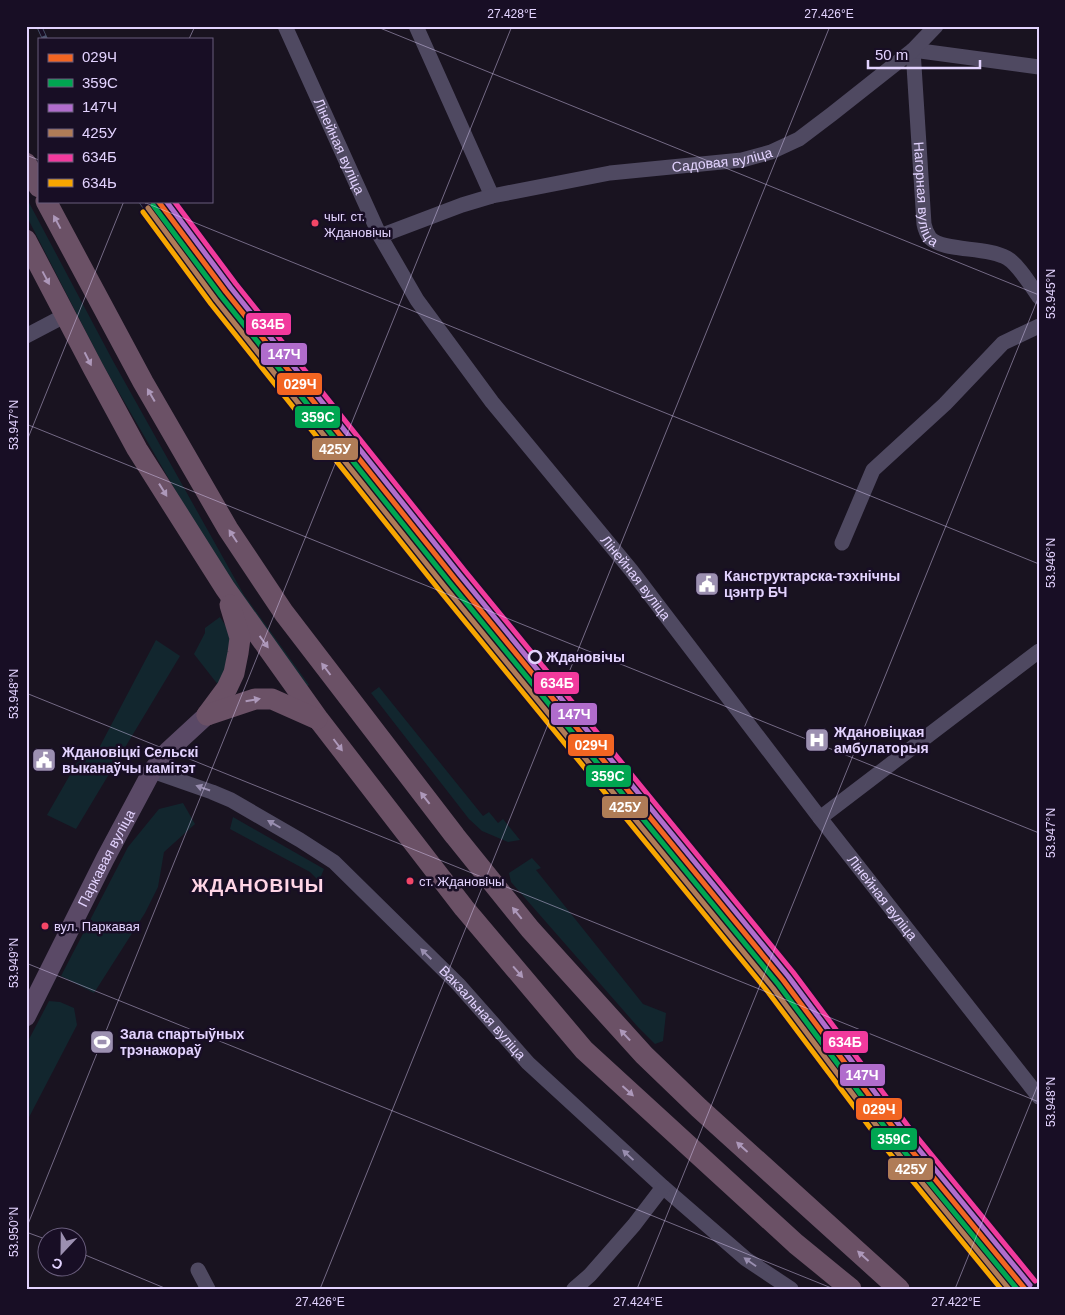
<svg xmlns="http://www.w3.org/2000/svg" width="1065" height="1315" font-family="Arial,sans-serif">
<style>
.green{fill:#12262e}
.lines{fill:none;stroke-linecap:round;stroke-linejoin:round}
.minor{stroke:#4f4961;stroke-width:15}
.major{stroke:#5a4966;stroke-width:19}
.highway{stroke:#6b5166;stroke-width:21}
.rail-casing{stroke:#49546c;stroke-width:5.5}
.rail{stroke:#180e25;stroke-width:4;stroke-dasharray:11;stroke-linecap:butt}
.rail-1-casing{stroke:#180e25;stroke-width:9}
.rail-2-casing{stroke:#180e25;stroke-width:9}
.rail-3-casing{stroke:#180e25;stroke-width:9}
.rail-4-casing{stroke:#180e25;stroke-width:9}
.rail-5-casing{stroke:#180e25;stroke-width:9}
.rail-6-casing{stroke:#180e25;stroke-width:9}
.rail-1{stroke:#f26522;stroke-width:5}
.rail-2{stroke:#00a651;stroke-width:5}
.rail-3{stroke:#b06ccc;stroke-width:5}
.rail-4{stroke:#b07c57;stroke-width:5}
.rail-5{stroke:#f13a9d;stroke-width:5}
.rail-6{stroke:#f7a600;stroke-width:5}
.oneway{fill:#ad98ba}
.oneway2{fill:#998eb0}
.ticks{fill:none;stroke:#e3d3ff;stroke-width:1;stroke-opacity:0.45}
.bus-dot{fill:#f34667;stroke:#180e25;stroke-width:2}
.stop-dot{fill:#180e25;stroke:#e3d3ff;stroke-width:2.5}
.labels{text-anchor:middle;stroke-width:5;stroke-linejoin:round;paint-order:stroke}
.bus-label{font-size:13px;fill:#e3d3ff;stroke:#180e25;text-anchor:start}
.street-label{font-size:14px;fill:#e3d3ff;stroke:#180e25}
.poi-label{font-size:14px;font-weight:bold;fill:#e3d3ff;stroke:#180e25;text-anchor:start}
.stop-label{font-size:14px;font-weight:bold;fill:#e3d3ff;stroke:#180e25;text-anchor:start}
.district-label{font-size:19px;font-weight:bold;letter-spacing:1px;fill:#ffd5e5;stroke:#180e25}
.line-badge{stroke:#180e25;stroke-width:2}
.badge-label{font-size:14px;text-anchor:middle;font-weight:bold;fill:#fff}
.neatline{fill:none;stroke:#e3d3ff;stroke-width:2}
.ticks-label{font-size:12px;text-anchor:middle;fill:#e3d3ff}
</style>
<rect width="100%" height="100%" fill="#191320"/>
<g class="green">
<path d="M 26,197 L 113,361 L 244,595 L 309,685 L 303,689 L 243,607 L 103,365 L 26,215 Z"/>
<path d="M 220,617 L 229,631 L 232,647 L 219,686 L 194,654 L 205,633 L 205,628 Z"/>
<path d="M 156,640 L 180,656 L 76,829 L 47,815 L 86,747 L 98,750 Z"/>
<path d="M 379,687 L 483,816 L 489,812 L 498,823 L 503,819 L 520,840 L 508,842 L 482,831 L 469,819 L 371,693 Z"/>
<path d="M 183,803 L 195,824 L 164,852 L 158,887 L 145,913 L 94,993 L 61,976 L 128,847 L 159,809 Z"/>
<path d="M 233,817 L 324,869 L 319,881 L 310,872 L 230,829 Z"/>
<path d="M 532,858 L 541,868 L 536,870 L 643,1004 L 666,1013 L 663,1041 L 655,1044 L 638,1027 L 511,882 L 509,873 Z"/>
<path d="M 49,1001 L 60,1002 L 74,1008 L 77,1025 L 26,1123 L 26,1045 Z"/>
</g>
<g class="lines">
<g class="minor">
<path id="s1" d="M 285,26 L 380,236 L 417,300 L 492,402 L 631,570 L 820,818 L 1039,1097"/>
<path d="M 416,26 L 492,196"/>
<path id="s2" d="M 913,50 L 924,224 C 925,229 927,234 930,238 C 944,252 986,246 1007,258 C 1019,265 1031,286 1039,297"/>
<path d="M 913,50 L 1039,67"/>
<path id="s3" d="M 380,236 L 462,205 L 492,196 L 610,173 L 742,160 L 771,152 L 799,139 L 832,114 L 913,50 L 936,26"/>
<path d="M 26,336 L 66,315"/>
<path d="M 842,543 L 873,470 L 945,404 L 1003,343 L 1039,326"/>
<path id="s4" d="M 152,771 L 212,792 L 231,800 L 300,840 L 334,862 L 458,984 L 528,1063 L 663,1187 L 746,1259 L 791,1289"/>
<path d="M 820,818 L 1039,651"/>
<path d="M 198,1270 L 208,1289"/>
<path d="M 574,1289 L 590,1275 L 634,1225 L 663,1187"/>
</g>
<path class="major" id="s5" d="M 26,1017 L 105,859 L 152,771 L 168,751 L 207,715"/>
<g class="highway">
<path d="M 26,163 L 39,187"/>
<path d="M 46,201 L 143,382 L 228,529 L 284,613 L 455,836 L 530,929 L 644,1055 L 699,1108 L 899,1289"/>
<path d="M 26,240 L 93,368 L 137,449 L 225,588 L 319,720 L 464,908 L 584,1050 L 796,1244 L 851,1289"/>
<path d="M 207,715 L 227,688 L 234,673 L 238,653 L 240,638 L 230,605"/>
<path d="M 207,715 L 255,699 L 272,699 L 317,719"/>
</g>
<defs>
<g id="rail">
<path d="M 39,26 L 45,39"/>
<path d="M 141,201 L 173,247 L 446,586"/>
<path d="M 589,761 L 773,988 L 890,1144"/>
</g>
</defs>
<use href="#rail" class="rail-casing"/>
<use href="#rail" class="rail"/>
<defs>
<path id="rail-1" d="M 158,201 L 226,292 L 455,579 L 783,980 L 898,1134 L 1025,1289"/>
<path id="rail-2" d="M 153,205 L 221,296 L 450,583 L 778,984 L 893,1138 L 1017,1289"/>
<path id="rail-3" d="M 166,201 L 231,288 L 460,575 L 788,976 L 903,1130 L 1030,1285"/>
<path id="rail-4" d="M 148,208 L 216,300 L 445,587 L 773,988 L 888,1141 L 1009,1289"/>
<path id="rail-5" d="M 174,201 L 236,284 L 465,571 L 793,972 L 908,1126 L 1035,1281"/>
<path id="rail-6" d="M 143,212 L 211,304 L 440,591 L 768,992 L 883,1145 L 1001,1289"/>
</defs>
<use href="#rail-1" class="rail-1-casing"/>
<use href="#rail-2" class="rail-2-casing"/>
<use href="#rail-3" class="rail-3-casing"/>
<use href="#rail-4" class="rail-4-casing"/>
<use href="#rail-5" class="rail-5-casing"/>
<use href="#rail-6" class="rail-6-casing"/>
<use href="#rail-1" class="rail-1"/>
<use href="#rail-2" class="rail-2"/>
<use href="#rail-3" class="rail-3"/>
<use href="#rail-4" class="rail-4"/>
<use href="#rail-5" class="rail-5"/>
<use href="#rail-6" class="rail-6"/>
</g>
<defs><path id="oneway-solid" d="M-6-.8H1V-3.2L6.5 0L1 3.2V.8H-6Z" transform="scale(1.25)"/></defs>
<g class="oneway">
<use href="#oneway-solid" transform="translate(57 222) rotate(-118)"/>
<use href="#oneway-solid" transform="translate(46 278) rotate(62)"/>
<use href="#oneway-solid" transform="translate(88 359) rotate(63)"/>
<use href="#oneway-solid" transform="translate(151 395) rotate(-120)"/>
<use href="#oneway-solid" transform="translate(163 490) rotate(58)"/>
<use href="#oneway-solid" transform="translate(233 536) rotate(-123)"/>
<use href="#oneway-solid" transform="translate(264 642) rotate(54)"/>
<use href="#oneway-solid" transform="translate(326 669) rotate(-127)"/>
<use href="#oneway-solid" transform="translate(253 700) rotate(-10)"/>
<use href="#oneway-solid" transform="translate(338 745) rotate(53)"/>
<use href="#oneway-solid" transform="translate(425 798) rotate(-128)"/>
<use href="#oneway-solid" transform="translate(517 913) rotate(-129)"/>
<use href="#oneway-solid" transform="translate(518 972) rotate(49)"/>
<use href="#oneway-solid" transform="translate(625 1035) rotate(-133)"/>
<use href="#oneway-solid" transform="translate(628 1091) rotate(42)"/>
<use href="#oneway-solid" transform="translate(742 1147) rotate(-138)"/>
<use href="#oneway-solid" transform="translate(863 1256) rotate(-138)"/>
</g>
<g class="oneway2">
<use href="#oneway-solid" transform="translate(203 788) rotate(-161)"/>
<use href="#oneway-solid" transform="translate(274 824) rotate(-150)"/>
<use href="#oneway-solid" transform="translate(426 954) rotate(-136)"/>
<use href="#oneway-solid" transform="translate(628 1155) rotate(-137)"/>
<use href="#oneway-solid" transform="translate(750 1262) rotate(-145)"/>
</g>
<path class="ticks" d="M 375,26 L 1039,295M 189,39 L 195,26M 26,155 L 39,160M 141,201 L 1039,564M 26,424 L 1039,833M 26,443 L 124,201M 26,693 L 1039,1102M 26,963 L 834,1289M 26,1229 L 512,26M 26,1232 L 48,1240M 78,1252 L 167,1289M 320,1289 L 830,26M 637,1289 L 1039,296M 955,1289 L 1039,1082"/>
<defs>
<symbol id="civic-square" viewBox="-11 -11 22 22"><rect x="-9" y="-9" width="18" height="18" rx="4" fill="#9c90b1" stroke="#180e25"/><path d="M-.6-6.5H3V-4.5H.6V-3L4-1V1h2V6H-6V1h2V-1L-.6-3ZM-1.2 2.5V6h2.4V2.5Z" fill="#fff"/></symbol>
<symbol id="hospital-square" viewBox="-11 -11 22 22"><rect x="-9" y="-9" width="18" height="18" rx="4" fill="#9c90b1" stroke="#180e25"/><path d="M-5-5h3v3.5h4V-5h3V5h-3V1.5h-4V5h-3Z" fill="#fff"/></symbol>
<symbol id="stadium-square" viewBox="-11 -11 22 22"><rect x="-9" y="-9" width="18" height="18" rx="4" fill="#9c90b1" stroke="#180e25"/><path d="M0-5a6.5 5 0 1 0 0 10a6.5 5 0 1 0 0-10ZM-3.5-1.8h7v3.6h-7Z" fill="#fff"/></symbol>
</defs>
<g fill-rule="evenodd">
<use href="#civic-square" x="693" y="570" width="28" height="28"/>
<use href="#hospital-square" x="803" y="726" width="28" height="28"/>
<use href="#civic-square" x="30" y="746" width="28" height="28"/>
<use href="#stadium-square" x="88" y="1028" width="28" height="28"/>
</g>
<g class="bus-dot">
<circle cx="315" cy="223" r="4.5"/>
<circle cx="410" cy="881" r="4.5"/>
<circle cx="45" cy="926" r="4.5"/>
</g>
<circle class="stop-dot" cx="535" cy="657" r="6"/>
<g class="labels">
<g class="bus-label">
<text x="324" y="221">чыг. ст.<tspan x="324" dy="16">Ждановічы</tspan></text>
<text x="419" y="886">ст. Ждановічы</text>
<text x="54" y="931">вул. Паркавая</text>
</g>
<g class="street-label">
<text dy="5" stroke="none"><textPath href="#s1" startOffset="132">Лінейная вуліца</textPath></text>
<text dy="5" stroke="none"><textPath href="#s3" startOffset="352">Садовая вуліца</textPath></text>
<text dy="5" stroke="none"><textPath href="#s2" startOffset="145">Нагорная вуліца</textPath></text>
<text dy="5" stroke="none"><textPath href="#s1" startOffset="658">Лінейная вуліца</textPath></text>
<text dy="5" stroke="none"><textPath href="#s5" startOffset="178">Паркавая вуліца</textPath></text>
<text dy="5" stroke="none"><textPath href="#s1" startOffset="1062">Лінейная вуліца</textPath></text>
<text dy="5" stroke="none"><textPath href="#s4" startOffset="416">Вакзальная вуліца</textPath></text>
</g>
<g class="poi-label">
<text x="724" y="581">Канструктарска-тэхнічны<tspan x="724" dy="16">цэнтр БЧ</tspan></text>
<text x="834" y="737">Ждановіцкая<tspan x="834" dy="16">амбулаторыя</tspan></text>
<text x="62" y="757">Ждановіцкі Сельскі<tspan x="62" dy="16">выканаўчы камітэт</tspan></text>
<text x="120" y="1039">Зала спартыўных<tspan x="120" dy="16">трэнажораў</tspan></text>
</g>
<g class="stop-label">
<text x="546" y="662">Ждановічы</text>
</g>
<g class="district-label">
<text x="258" y="892">ЖДАНОВІЧЫ</text>
</g>
</g>
<g class="line-badge">
<rect x="245" y="312" width="47" height="24" rx="5" fill="#f13a9d"/>
<rect x="260" y="342" width="48" height="24" rx="5" fill="#b06ccc"/>
<rect x="276" y="372" width="47" height="24" rx="5" fill="#f26522"/>
<rect x="294" y="405" width="47" height="24" rx="5" fill="#00a651"/>
<rect x="311" y="437" width="48" height="24" rx="5" fill="#b07c57"/>
<rect x="533" y="671" width="47" height="24" rx="5" fill="#f13a9d"/>
<rect x="550" y="702" width="48" height="24" rx="5" fill="#b06ccc"/>
<rect x="567" y="733" width="48" height="24" rx="5" fill="#f26522"/>
<rect x="585" y="764" width="47" height="24" rx="5" fill="#00a651"/>
<rect x="601" y="795" width="48" height="24" rx="5" fill="#b07c57"/>
<rect x="822" y="1030" width="47" height="24" rx="5" fill="#f13a9d"/>
<rect x="839" y="1063" width="47" height="24" rx="5" fill="#b06ccc"/>
<rect x="855" y="1097" width="48" height="24" rx="5" fill="#f26522"/>
<rect x="870" y="1127" width="48" height="24" rx="5" fill="#00a651"/>
<rect x="887" y="1157" width="47" height="24" rx="5" fill="#b07c57"/>
</g>
<g class="badge-label">
<text x="268" y="329">634Б</text>
<text x="284" y="359">147Ч</text>
<text x="300" y="389">029Ч</text>
<text x="318" y="422">359С</text>
<text x="335" y="454">425У</text>
<text x="557" y="688">634Б</text>
<text x="574" y="719">147Ч</text>
<text x="591" y="750">029Ч</text>
<text x="608" y="781">359С</text>
<text x="625" y="812">425У</text>
<text x="845" y="1047">634Б</text>
<text x="862" y="1080">147Ч</text>
<text x="879" y="1114">029Ч</text>
<text x="894" y="1144">359С</text>
<text x="911" y="1174">425У</text>
</g>
<rect width="1065" height="1315" fill="none" stroke="#180e25" stroke-width="55"/>
<rect x="38" y="38" width="175" height="165" fill="#180e25" stroke="#695d7c"/>
<rect x="48" y="54" width="25" height="8" fill="#f26522" stroke="#695d7c"/>
<text x="82" y="62" font-size="15" fill="#e3d3ff">029Ч</text>
<rect x="48" y="79" width="25" height="8" fill="#00a651" stroke="#695d7c"/>
<text x="82" y="88" font-size="15" fill="#e3d3ff">359С</text>
<rect x="48" y="104" width="25" height="8" fill="#b06ccc" stroke="#695d7c"/>
<text x="82" y="112" font-size="15" fill="#e3d3ff">147Ч</text>
<rect x="48" y="129" width="25" height="8" fill="#b07c57" stroke="#695d7c"/>
<text x="82" y="138" font-size="15" fill="#e3d3ff">425У</text>
<rect x="48" y="154" width="25" height="8" fill="#f13a9d" stroke="#695d7c"/>
<text x="82" y="162" font-size="15" fill="#e3d3ff">634Б</text>
<rect x="48" y="179" width="25" height="8" fill="#f7a600" stroke="#695d7c"/>
<text x="82" y="188" font-size="15" fill="#e3d3ff">634Ь</text>
<g transform="translate(62 1252) rotate(202)"><circle r="24" fill="#180e25" stroke="#695d7c"/>
<path d="M0-4L9 19L0 12L-9 19Z" fill="#9c90b1"/>
<text y="-8" font-size="14" font-weight="bold" text-anchor="middle" fill="#e3d3ff">С</text>
</g>
<path d="M868 60v8h112v-8" fill="none" stroke="#e3d3ff" stroke-width="2.5"/>
<text x="875" y="60" font-size="15" fill="#e3d3ff" stroke="#180e25" stroke-width="4" paint-order="stroke">50 m</text>
<rect x="28" y="28" width="1010" height="1260" class="neatline"/>
<g class="ticks-label">
<text x="512" y="18">27.428°E</text>
<text x="829" y="18">27.426°E</text>
<text transform="translate(1051 294) rotate(-90)" y="4">53.945°N</text>
<text transform="translate(14 425) rotate(-90)" y="4">53.947°N</text>
<text transform="translate(1051 563) rotate(-90)" y="4">53.946°N</text>
<text transform="translate(14 694) rotate(-90)" y="4">53.948°N</text>
<text transform="translate(1051 833) rotate(-90)" y="4">53.947°N</text>
<text transform="translate(14 963) rotate(-90)" y="4">53.949°N</text>
<text transform="translate(1051 1102) rotate(-90)" y="4">53.948°N</text>
<text transform="translate(14 1232) rotate(-90)" y="4">53.950°N</text>
<text x="320" y="1306">27.426°E</text>
<text x="638" y="1306">27.424°E</text>
<text x="956" y="1306">27.422°E</text>
</g>
</svg>
